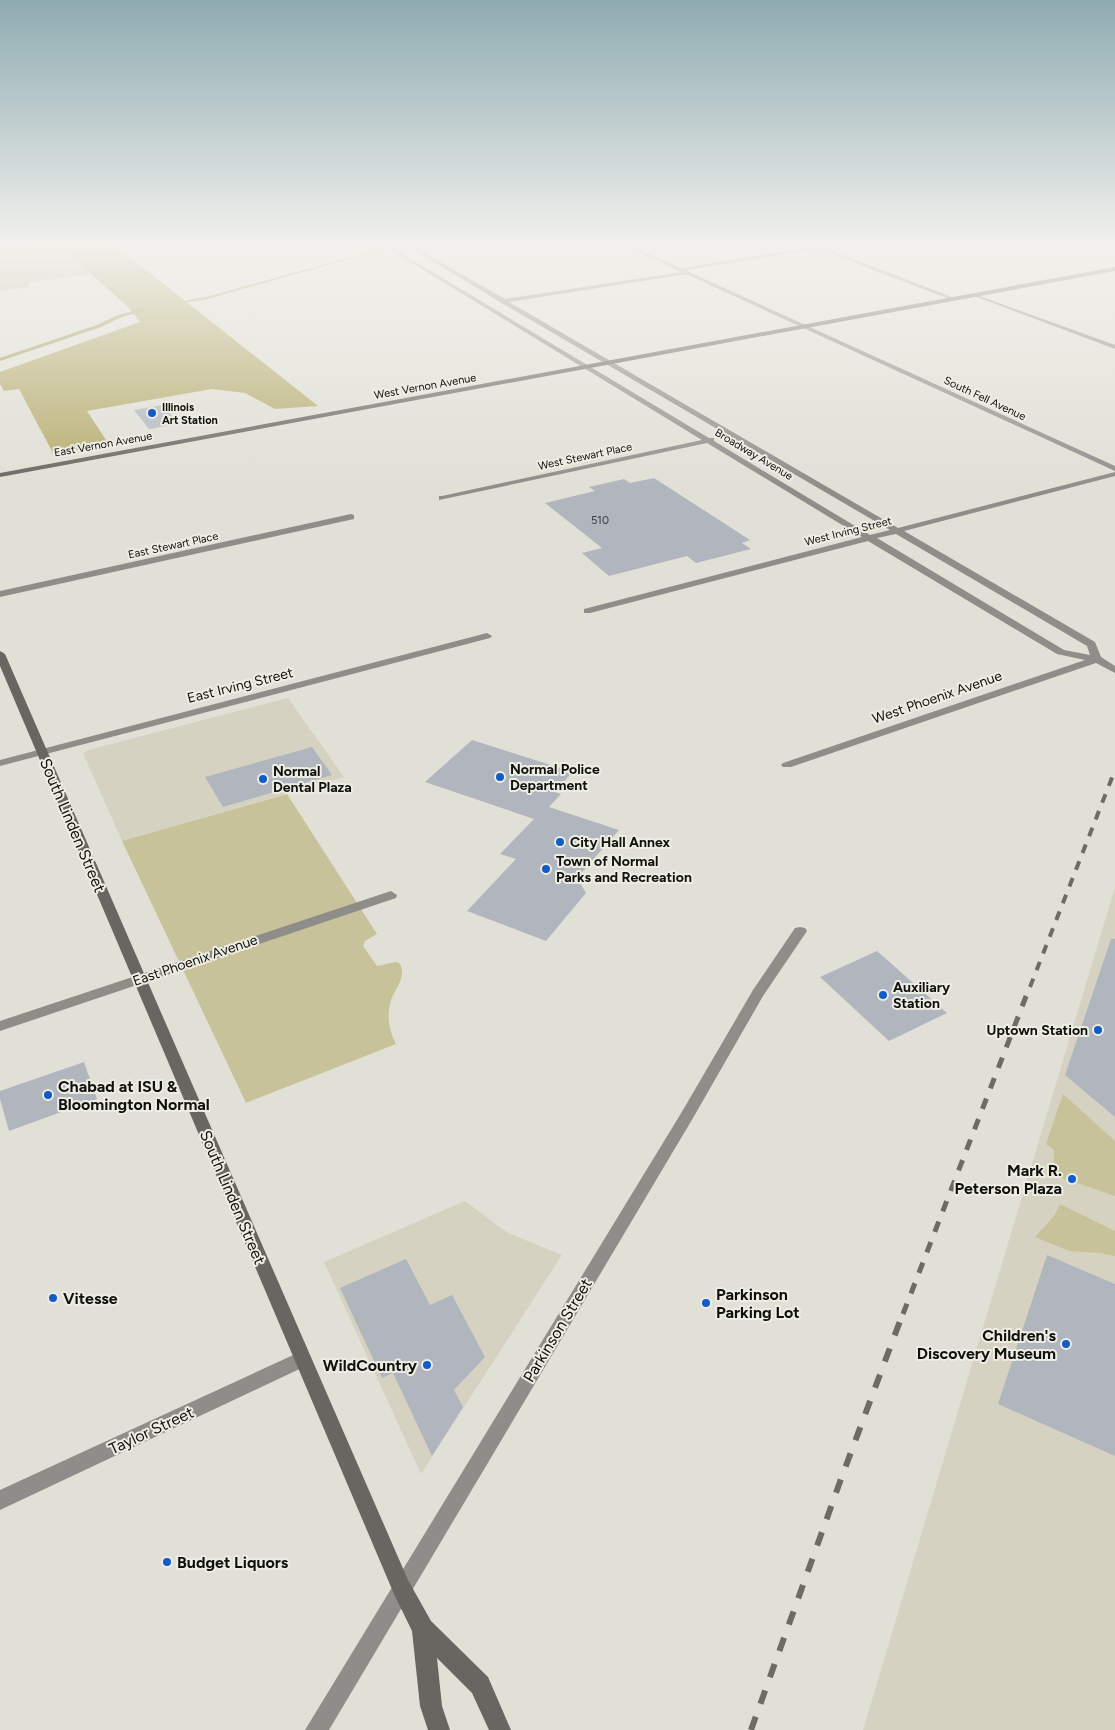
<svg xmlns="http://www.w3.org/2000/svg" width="1115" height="1730" font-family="Figtree,sans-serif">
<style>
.built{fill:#d5d2c2}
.green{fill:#c8c29b}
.forest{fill:#b6ac6d}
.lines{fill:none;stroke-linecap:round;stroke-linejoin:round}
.stream{fill:#a79d5e;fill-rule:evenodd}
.building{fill:#b1b6be}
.minor{fill:#8e8d89;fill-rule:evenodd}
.tertiary{fill:#8e8d89;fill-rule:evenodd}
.secondary{fill:#676661;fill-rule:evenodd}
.rail-far2{stroke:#6c6b65;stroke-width:4;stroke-dasharray:9 9;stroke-linecap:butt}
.rail-far1{stroke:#6c6b65;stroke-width:5;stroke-dasharray:11 11;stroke-linecap:butt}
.rail{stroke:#6c6b65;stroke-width:6;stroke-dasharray:14 14;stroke-linecap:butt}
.poi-dot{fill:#135bc6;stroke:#eeede3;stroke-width:2}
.labels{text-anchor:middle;stroke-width:4;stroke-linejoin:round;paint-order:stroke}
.far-street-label{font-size:11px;fill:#10100d;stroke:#eeede3}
.far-poi-label{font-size:11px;font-weight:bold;fill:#10100d;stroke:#eeede3;text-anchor:start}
.number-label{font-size:11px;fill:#383a39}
.street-label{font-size:14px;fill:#10100d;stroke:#eeede3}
.poi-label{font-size:14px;font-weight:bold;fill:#10100d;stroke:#eeede3;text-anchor:start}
.near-street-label{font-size:16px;fill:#10100d;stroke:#eeede3}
.near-poi-label{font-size:16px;font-weight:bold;fill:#10100d;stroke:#eeede3;text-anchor:start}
</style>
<rect width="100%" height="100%" fill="#e1e0d6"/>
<g class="built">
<path d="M 288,698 L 344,777 L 122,841 L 83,753 L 92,749 Z"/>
<path d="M 1115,887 L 1115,1730 L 863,1730 L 1009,1240 Z"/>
<path d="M 465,1201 L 508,1233 L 562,1255 L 421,1474 L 324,1262 Z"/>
</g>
<g class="green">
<path d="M 8,246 L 44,250 L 61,255 L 0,257 L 0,249 Z"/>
<path d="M 72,256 L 91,274 L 28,283 L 30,287 L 0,291 L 0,259 Z"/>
<path d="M 287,794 L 377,934 L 365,941 L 363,946 L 377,966 L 395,962 L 399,963 C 409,977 392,991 390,1004 C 387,1018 389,1031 396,1044 L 246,1103 L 122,841 Z"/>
<path d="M 1063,1094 L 1115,1141 L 1115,1196 L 1053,1175 L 1054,1150 L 1046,1144 Z"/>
<path d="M 1060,1204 L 1115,1231 L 1115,1256 L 1101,1253 L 1069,1251 L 1035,1237 L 1054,1216 Z"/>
</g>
<path class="forest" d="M 14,246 L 116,246 L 318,406 L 275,409 L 245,393 L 212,389 L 87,411 L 108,443 L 54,455 L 19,389 L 4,391 L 0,384 L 0,372 L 140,322 L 127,306 L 70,255 L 61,255 L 44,250 Z"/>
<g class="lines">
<g class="stream">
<path d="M 391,246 L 396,246 L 207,299 L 179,303 L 177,302 L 206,297 Z"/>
<path d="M 146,308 L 147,310 L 122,317 L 101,327 L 0,361 L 0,358 L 97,325 L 118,315 Z"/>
</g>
</g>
<g class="building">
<path d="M 163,405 L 179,424 L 149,429 L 134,410 Z"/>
<path d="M 654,478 L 750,540 L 742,543 L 751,549 L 696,563 L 687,556 L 609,576 L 582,553 L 602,548 L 545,503 L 595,491 L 589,487 L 624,479 L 630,483 Z"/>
<path d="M 472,740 L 573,772 L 554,792 L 561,794 L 549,807 L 619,830 L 577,878 L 586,893 L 546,941 L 467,911 L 516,859 L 500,854 L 534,819 L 425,782 Z"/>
<path d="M 312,747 L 332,775 L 223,807 L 205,777 Z"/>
<path d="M 1111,939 L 1115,939 L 1115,1117 L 1065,1075 Z"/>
<path d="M 877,951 L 947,1013 L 889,1041 L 820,977 Z"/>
<path d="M 84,1062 L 97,1099 L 9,1131 L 0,1099 L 0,1091 Z"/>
<path d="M 1047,1255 L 1115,1284 L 1115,1456 L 998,1404 Z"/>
<path d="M 406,1259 L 430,1305 L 452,1295 L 485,1357 L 454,1390 L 463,1407 L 432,1456 L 393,1373 L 382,1378 L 340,1288 Z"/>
</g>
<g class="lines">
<g class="minor">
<path d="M 384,246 L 389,246 L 709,438 L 714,438 L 714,441 L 870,535 L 890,530 L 500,302 L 407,246 L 413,246 L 505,299 L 689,271 L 687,274 L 509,302 L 898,528 L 1115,472 L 1115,476 L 904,531 L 1095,642 L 1101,657 L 1115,666 L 1115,673 L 1096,663 L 791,767 L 783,767 L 781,765 L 783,763 L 1085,660 L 1057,654 L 868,541 L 590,613 L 584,613 L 584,609 L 862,537 L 707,443 L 439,500 L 439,496 L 442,496 L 702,440 ZM 896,534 L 1087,646 L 1090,655 L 1064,650 L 877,538 Z"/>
<path d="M 816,246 L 830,246 L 825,248 L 957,299 L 952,300 L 819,249 L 680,271 L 677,269 Z"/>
<path d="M 974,294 L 1115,345 L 1115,349 L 974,296 Z"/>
<path d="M 351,514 L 354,515 L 354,519 L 0,597 L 0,591 Z"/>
<path d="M 487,633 L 492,636 L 490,638 L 0,766 L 0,760 Z"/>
<path d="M 391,891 L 397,895 L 396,898 L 0,1031 L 0,1021 Z"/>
<path d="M 800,927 L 805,928 L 807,931 L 763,996 L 693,1118 L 329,1730 L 305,1730 L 683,1110 L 753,990 L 795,928 Z"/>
<path d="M 302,1351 L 308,1353 L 311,1359 L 308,1365 L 0,1510 L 0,1490 Z"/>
</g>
<path class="tertiary" d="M 625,246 L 632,246 L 1115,466 L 1115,471 Z"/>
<g class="secondary">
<path d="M 1115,267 L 1115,271 L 0,477 L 0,473 Z"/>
<path d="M 0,651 L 5,654 L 408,1580 L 431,1621 L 488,1677 L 511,1730 L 489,1730 L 472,1693 L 437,1658 L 442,1706 L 450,1730 L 428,1730 L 420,1706 L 412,1631 L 394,1594 L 0,666 Z"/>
</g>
<path class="rail-far2" d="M 1030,987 L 1115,770"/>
<path class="rail-far1" d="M 903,1314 L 1030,986"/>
<path class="rail" d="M 751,1730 L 841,1479 L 903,1313"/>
</g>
<linearGradient id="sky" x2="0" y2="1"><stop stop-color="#8eabb1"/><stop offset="0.5" stop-color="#f2f1ed"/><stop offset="1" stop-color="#f2f1ed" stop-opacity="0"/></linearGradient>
<rect width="1115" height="488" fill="url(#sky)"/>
<g class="poi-dot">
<circle cx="152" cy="413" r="5"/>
<circle cx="500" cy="777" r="5"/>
<circle cx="263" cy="779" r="5"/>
<circle cx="560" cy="842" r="5"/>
<circle cx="546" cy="869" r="5"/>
<circle cx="883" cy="995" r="5"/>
<circle cx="1098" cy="1030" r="5"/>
<circle cx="48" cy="1095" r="5"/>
<circle cx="1072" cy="1179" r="5"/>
<circle cx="53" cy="1298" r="5"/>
<circle cx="706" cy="1303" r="5"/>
<circle cx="1066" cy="1344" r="5"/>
<circle cx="427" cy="1365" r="5"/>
<circle cx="167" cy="1562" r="5"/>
</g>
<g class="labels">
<g class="far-street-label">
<text transform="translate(425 386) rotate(-10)" y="4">West Vernon Avenue</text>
<text transform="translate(985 398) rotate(25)" y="4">South Fell Avenue</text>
<text transform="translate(103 444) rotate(-10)" y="4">East Vernon Avenue</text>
<text transform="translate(754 454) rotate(31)" y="4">Broadway Avenue</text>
<text transform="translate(585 456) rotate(-12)" y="4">West Stewart Place</text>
<text transform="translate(848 531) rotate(-14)" y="4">West Irving Street</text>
<text transform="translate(173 545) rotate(-12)" y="4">East Stewart Place</text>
</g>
<g class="far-poi-label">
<text x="162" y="411">Illinois<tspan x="162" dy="13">Art Station</tspan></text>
</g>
<g class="number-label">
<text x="600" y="524">510</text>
</g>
<g class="street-label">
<text transform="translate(240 685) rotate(-14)" y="5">East Irving Street</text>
<text transform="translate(937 697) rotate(-19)" y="5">West Phoenix Avenue</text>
<text transform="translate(195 960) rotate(-19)" y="5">East Phoenix Avenue</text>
</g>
<g class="poi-label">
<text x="510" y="774">Normal Police<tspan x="510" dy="16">Department</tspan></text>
<text x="273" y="776">Normal<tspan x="273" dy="16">Dental Plaza</tspan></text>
<text x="570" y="847">City Hall Annex</text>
<text x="556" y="866">Town of Normal<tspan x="556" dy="16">Parks and Recreation</tspan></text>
<text x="893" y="992">Auxiliary<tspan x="893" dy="16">Station</tspan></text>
<text x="1088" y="1035" text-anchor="end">Uptown Station</text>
</g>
<g class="near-street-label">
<text transform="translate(73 825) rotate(67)" y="6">South Linden Street</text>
<text transform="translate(233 1197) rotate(67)" y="6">South Linden Street</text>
<text transform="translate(557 1330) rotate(-59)" y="6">Parkinson Street</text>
<text transform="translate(151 1430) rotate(-25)" y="6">Taylor Street</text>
</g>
<g class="near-poi-label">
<text x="58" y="1092">Chabad at ISU &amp;<tspan x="58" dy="18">Bloomington Normal</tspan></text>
<text x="1062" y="1176" text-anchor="end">Mark R.<tspan x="1062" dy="18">Peterson Plaza</tspan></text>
<text x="716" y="1300">Parkinson<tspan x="716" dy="18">Parking Lot</tspan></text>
<text x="63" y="1304">Vitesse</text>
<text x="1056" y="1341" text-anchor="end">Children's<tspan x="1056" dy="18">Discovery Museum</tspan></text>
<text x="417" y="1371" text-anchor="end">WildCountry</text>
<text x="177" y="1568">Budget Liquors</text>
</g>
</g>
</svg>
